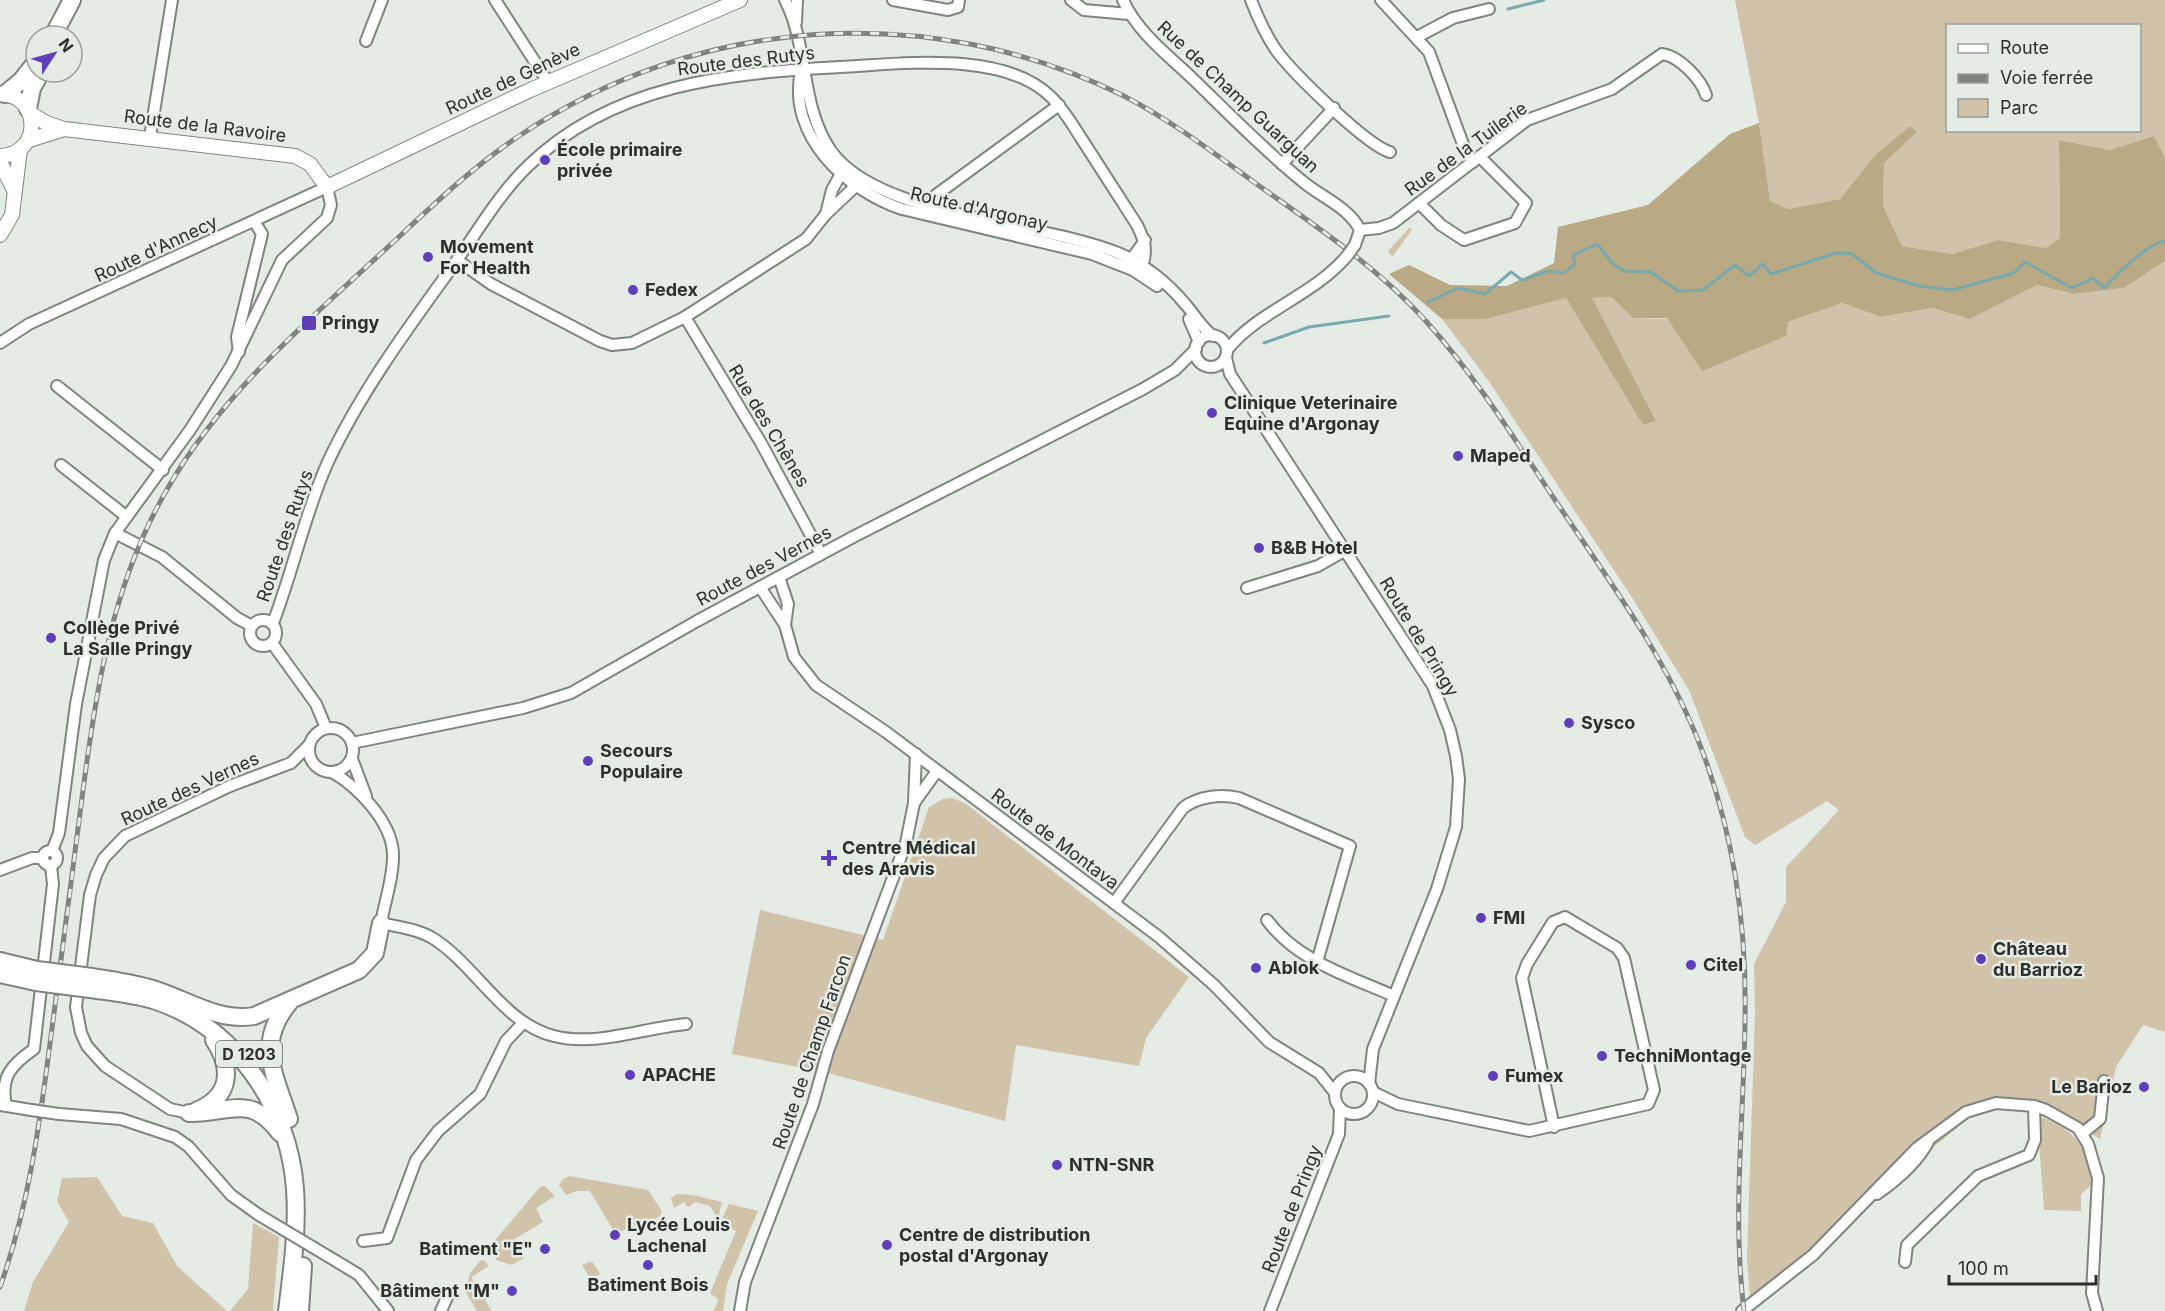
<svg xmlns="http://www.w3.org/2000/svg" width="2165" height="1311" font-family="Inter,sans-serif">
<style>
.green{fill:#d0c3a9;fill-rule:evenodd}
.forest{fill:#b9a985}
.lines{fill:none;stroke-linecap:round;stroke-linejoin:round}
.stream{stroke:#78a9ad;stroke-width:3}
.minor-casing{stroke:#7f847f;stroke-width:14}
.major-casing{stroke:#7f847f;stroke-width:16}
.highway-casing{stroke:#7f847f;stroke-width:20}
.minor{stroke:#fff;stroke-width:10}
.major{stroke:#fff;stroke-width:14}
.highway{stroke:#fff;stroke-width:16}
.rail-casing{stroke:#808480;stroke-width:5}
.rail{stroke:#e5ebe5;stroke-width:3;stroke-dasharray:9;stroke-linecap:butt}
.minor-bridge-casing{stroke:#7f847f;stroke-width:14;stroke-linecap:butt}
.highway-bridge-casing{stroke:#7f847f;stroke-width:20;stroke-linecap:butt}
.minor-bridge{stroke:#fff;stroke-width:10}
.highway-bridge{stroke:#fff;stroke-width:16}
.poi-dot{fill:#5f3fb8;stroke:#e5ebe5;stroke-width:2}
.labels{text-anchor:middle;stroke-width:5;stroke-linejoin:round;paint-order:stroke}
.shield{fill:#e5ebe5;stroke:#646764;stroke-width:1.5}
.shield-label{font-size:16px;font-weight:bold;fill:#2d2f2d}
.street-label{font-size:18px;fill:#2d2f2d;stroke:#e5ebe5}
.poi-label{font-size:18px;font-weight:bold;fill:#2d2f2d;stroke:#e5ebe5;text-anchor:start}
</style>
<rect width="100%" height="100%" fill="#e5ebe5"/>
<g class="green">
<path d="M 1735,0 L 2165,0 L 2165,158 L 2154,136 L 2110,150 L 2059,140 L 2060,238 L 2046,248 L 1998,240 L 1952,254 L 1902,246 L 1883,206 L 1884,163 L 1917,132 L 1910,126 L 1875,155 L 1840,199 L 1788,209 L 1770,202 L 1759,123 ZM 1948,26 L 2140,26 L 2140,130 L 1948,130 Z"/>
<path d="M 1410,227 L 1412,230 L 1392,257 L 1388,251 Z"/>
<path d="M 2165,261 L 2165,1032 L 2143,1025 L 2116,1067 L 2100,1139 L 2050,1108 L 1986,1104 L 1750,1298 L 1747,1258 L 1755,1014 L 1754,964 L 1786,902 L 1786,867 L 1839,810 L 1827,801 L 1755,845 L 1745,837 L 1689,690 L 1631,596 L 1490,383 L 1442,319 L 1486,319 L 1566,298 L 1643,425 L 1656,421 L 1591,298 L 1611,297 L 1633,318 L 1788,322 L 1842,303 L 1881,317 L 1932,308 L 1970,319 L 2037,285 L 2074,294 L 2124,288 Z"/>
<path d="M 952,798 L 965,803 L 1189,977 L 1146,1038 L 1139,1066 L 1016,1045 L 1005,1121 L 828,1073 L 732,1054 L 760,910 L 883,940 L 929,807 L 943,799 Z"/>
<path d="M 2042,1117 C 2072,1130 2094,1148 2091,1185 L 2081,1194 L 2081,1211 L 2044,1210 L 2038,1130 Z"/>
<path d="M 570,1176 L 648,1190 L 662,1211 L 660,1216 L 637,1229 L 633,1224 L 616,1235 L 590,1191 L 577,1191 L 566,1195 L 559,1185 L 563,1179 Z"/>
<path d="M 97,1177 L 122,1216 L 153,1223 L 177,1266 L 227,1311 L 24,1311 L 33,1282 L 69,1222 L 57,1201 L 62,1178 Z"/>
<path d="M 545,1186 L 555,1196 L 536,1208 L 543,1222 L 513,1240 L 524,1258 L 512,1265 L 496,1260 L 491,1245 L 540,1187 Z"/>
<path d="M 677,1194 L 693,1195 L 722,1202 L 718,1219 L 710,1206 L 696,1202 L 688,1207 L 684,1202 L 674,1208 L 671,1198 Z"/>
<path d="M 729,1204 L 758,1211 L 727,1284 L 723,1311 L 713,1311 L 719,1300 L 710,1293 L 736,1231 L 726,1226 L 723,1228 L 720,1223 Z"/>
<path d="M 253,1223 L 279,1237 L 273,1311 L 230,1311 L 248,1289 Z"/>
<path d="M 481,1260 L 485,1261 L 489,1266 L 471,1277 L 492,1311 L 477,1311 L 465,1291 L 470,1273 Z"/>
<path d="M 589,1262 L 593,1263 L 600,1273 L 592,1282 L 582,1265 Z"/>
</g>
<path class="forest" d="M 1759,123 L 1770,201 L 1788,209 L 1840,199 L 1875,155 L 1910,126 L 1917,132 L 1884,163 L 1883,206 L 1902,246 L 1952,254 L 1998,240 L 2046,248 L 2060,238 L 2059,140 L 2110,150 L 2154,136 L 2165,158 L 2165,261 L 2124,288 L 2074,294 L 2037,285 L 1970,319 L 1932,308 L 1881,317 L 1842,303 L 1788,322 L 1786,336 L 1702,371 L 1667,318 L 1633,318 L 1611,297 L 1592,298 L 1656,421 L 1643,425 L 1566,298 L 1486,319 L 1442,319 L 1389,274 L 1409,265 L 1450,285 L 1507,286 L 1554,263 L 1558,227 L 1648,205 L 1730,134 Z"/>
<g class="lines">
<g class="stream">
<path d="M 1508,9 L 1544,0"/>
<path d="M 1428,302 L 1458,288 L 1485,294 L 1511,272 L 1522,280 L 1548,271 L 1564,273 L 1575,264 L 1573,255 L 1597,244 L 1613,264 L 1624,271 L 1651,272 L 1678,291 L 1703,290 L 1735,265 L 1749,276 L 1763,264 L 1771,274 L 1836,253 L 1852,254 L 1876,273 L 1919,286 L 1952,290 L 2014,273 L 2025,262 L 2072,288 L 2093,278 L 2104,288 C 2118,273 2145,245 2165,241"/>
<path d="M 1264,343 L 1309,327 L 1389,316"/>
</g>
<defs>
<g id="minor">
<path d="M 495,0 L 548,82"/>
<path d="M 785,0 C 809,46 799,104 831,151 C 879,218 1040,221 1118,253 C 1143,263 1168,283 1186,305 C 1195,315 1201,327 1213,336"/>
<path d="M 893,0 L 948,10 L 958,7 L 959,0"/>
<path d="M 1071,0 L 1084,10 L 1129,14"/>
<path d="M 1123,0 C 1137,32 1168,55 1193,79 C 1228,113 1263,149 1301,180 C 1320,197 1348,206 1360,230 L 1355,245"/>
<path d="M 1251,0 C 1258,18 1265,34 1276,50 C 1292,72 1366,145 1390,152"/>
<path d="M 1381,0 L 1429,52 L 1464,147 L 1473,162"/>
<path d="M 796,22 L 797,0"/>
<path d="M 1417,37 L 1453,18 L 1489,9"/>
<path d="M 366,41 L 382,0"/>
<path d="M 801,71 C 787,136 846,190 902,209 L 1092,254 L 1133,270 L 1157,286"/>
<path d="M 150,137 L 172,0"/>
<path d="M 1282,164 L 1334,108"/>
<path d="M 1419,203 L 1441,225 L 1464,240 L 1515,223 L 1526,203 L 1480,157"/>
<path d="M 929,212 L 930,202 L 936,195 L 1059,105"/>
<path d="M 826,214 L 832,190 L 843,170"/>
<path d="M 1360,230 L 1379,228 L 1393,223 L 1527,120 L 1612,89 L 1662,54 C 1679,56 1701,79 1706,95"/>
<path d="M 457,260 L 491,284 L 600,341 L 612,345 L 632,343 L 685,317 L 806,239 L 826,214 L 860,182"/>
<path d="M 685,317 L 761,443 L 821,554"/>
<path d="M 1189,319 L 1199,342"/>
<circle cx="1211" cy="351" r="16"/>
<path d="M 0,343 L 29,324 L 327,187 L 331,205 L 327,218 L 282,260 L 231,366 L 190,430 L 115,533 L 162,557 L 237,618 L 252,626"/>
<path d="M 1227,350 C 1258,311 1313,296 1347,256"/>
<path d="M 239,352 L 237,337 L 262,234 L 254,221"/>
<path d="M 1226,358 L 1230,374 L 1433,686 L 1450,730 L 1456,756 L 1459,779 L 1456,827 L 1437,889 L 1373,1049 L 1369,1084"/>
<path d="M 57,386 L 163,470"/>
<path d="M 61,465 L 127,517"/>
<path d="M 779,577 L 788,604 L 785,625"/>
<path d="M 760,587 L 785,625 L 794,657 L 816,685 L 886,732 L 1159,937 L 1214,985 L 1269,1042 L 1319,1073 L 1335,1093"/>
<path d="M 1247,588 L 1318,566 L 1346,550"/>
<circle cx="263" cy="633" r="13"/>
<path d="M 273,623 C 293,571 304,516 327,464 C 359,395 405,332 450,270 C 475,236 497,196 528,166 C 612,84 729,73 840,67 C 901,64 1002,50 1050,96 C 1064,109 1073,126 1083,141 C 1101,169 1119,197 1137,225 C 1144,239 1148,250 1142,266 L 1133,270 L 1131,260 L 1145,240"/>
<path d="M 272,643 L 316,704 L 326,728"/>
<circle cx="331" cy="750" r="22"/>
<path d="M 352,743 L 523,708 L 571,693 L 697,621 L 853,537 L 1143,389 L 1175,370 L 1196,349"/>
<path d="M 352,759 L 366,796"/>
<path d="M 332,772 C 358,787 391,821 393,853 C 394,875 385,901 381,923 C 398,927 419,929 434,939 C 476,966 504,1024 554,1036 C 596,1047 643,1028 686,1024"/>
<path d="M 914,803 L 937,771"/>
<circle cx="50" cy="858" r="7"/>
<path d="M 52,851 L 59,833 L 76,704 L 104,560 L 115,533"/>
<path d="M 0,870 L 32,858 L 42,858"/>
<path d="M 1114,903 L 1183,808 C 1198,796 1221,794 1239,798 L 1350,846 L 1317,962"/>
<path d="M 1267,920 C 1297,961 1349,976 1394,996"/>
<circle cx="1354" cy="1095" r="19"/>
<path d="M 1373,1092 L 1398,1104 L 1529,1131 L 1648,1104 L 1654,1090 L 1624,958 L 1617,948 L 1565,917 L 1553,922 L 1527,964 L 1522,978 L 1554,1127"/>
<path d="M 0,1105 L 31,1110"/>
<path d="M 6,1106 C 0,1077 11,1065 34,1049 L 53,884 L 51,866"/>
<path d="M 189,1113 L 170,1109 L 105,1066 L 87,1046 L 81,1033 L 76,1007 L 90,895 L 96,875 L 104,858 L 125,836 L 230,786 L 291,763 L 309,745"/>
<path d="M 59,1114 L 121,1119 L 175,1137 L 188,1146 L 231,1195 L 259,1215"/>
<path d="M 2083,1133 L 2100,1119 L 2104,1081"/>
<path d="M 1877,1194 C 1897,1180 1917,1163 1928,1142"/>
<path d="M 363,1241 L 387,1238 L 416,1160 L 438,1131 L 480,1094 L 506,1041 L 523,1023"/>
<path d="M 336,1261 L 359,1275 L 388,1311"/>
<path d="M 1905,1262 L 1907,1245 L 1978,1176 L 2029,1155 L 2035,1140 L 2034,1106"/>
<path d="M 441,1311 L 448,1295"/>
<path d="M 740,1311 L 745,1282 L 813,1104 L 828,1051 L 906,843 L 914,803 L 916,754"/>
<path d="M 1270,1311 L 1339,1134 L 1340,1108"/>
<path d="M 1742,1311 L 1813,1255 L 1917,1148 L 1966,1112 L 1996,1103 L 2034,1106 L 2046,1110 L 2078,1128 L 2088,1144 L 2098,1178 L 2092,1293 L 2097,1311"/>
</g>
<g id="major">
<path d="M 0,94 C 42,95 42,155 0,156"/>
<path d="M 30,113 L 46,123 L 64,129 L 295,156 L 310,164 L 327,187 L 528,91 L 740,0"/>
<path d="M 29,140 L 64,129"/>
<path d="M 0,162 L 14,190"/>
<path d="M 0,235 L 12,215 L 20,149"/>
</g>
<g id="highway">
<path d="M 53,36 L 72,0"/>
<path d="M 5,94 L 21,81 L 36,62"/>
<path d="M 28,109 L 32,88 L 41,72"/>
<path d="M 0,961 L 37,970"/>
<path d="M 0,974 L 36,982"/>
<path d="M 92,977 C 113,980 135,983 156,990 C 187,1000 219,1022 254,1016 L 359,970 L 375,953 L 381,923"/>
<path d="M 90,989 C 111,992 133,994 153,1000 C 235,1026 289,1106 295,1189 C 298,1229 292,1271 287,1311"/>
<path d="M 289,1003 C 255,1043 275,1075 289,1119"/>
<path d="M 196,1111 C 231,1097 233,1069 214,1040"/>
<path d="M 189,1113 C 230,1114 249,1092 280,1133"/>
<path d="M 300,1311 L 303,1266"/>
</g>
</defs>
<use href="#minor" class="minor-casing"/>
<use href="#major" class="major-casing"/>
<use href="#highway" class="highway-casing"/>
<use href="#minor" class="minor"/>
<use href="#major" class="major"/>
<use href="#highway" class="highway"/>
<defs>
<path id="rail" d="M 0,1287 C 29,1206 40,1121 51,1036 C 62,956 72,877 82,798 C 96,689 112,582 169,486 C 224,391 308,321 388,247 C 430,208 471,168 519,136 C 699,15 928,0 1122,95 C 1167,118 1210,150 1251,180 C 1311,223 1374,264 1424,319 C 1474,374 1514,438 1555,500 C 1605,575 1661,650 1696,735 C 1733,826 1747,922 1745,1020 C 1744,1117 1732,1214 1744,1311"/>
</defs>
<use href="#rail" class="rail-casing"/>
<use href="#rail" class="rail"/>
<defs>
<g id="minor-bridge">
<path d="M 1347,256 L 1355,245"/>
<path d="M 31,1110 L 59,1114"/>
<path d="M 259,1215 L 336,1261"/>
</g>
<g id="highway-bridge">
<path d="M 37,970 L 92,977"/>
<path d="M 36,982 L 90,989"/>
</g>
</defs>
<use href="#minor-bridge" class="minor-bridge-casing"/>
<use href="#highway-bridge" class="highway-bridge-casing"/>
<use href="#minor-bridge" class="minor-bridge"/>
<use href="#highway-bridge" class="highway-bridge"/>
</g>
<g class="poi-dot">
<circle cx="545" cy="160" r="6"/>
<circle cx="428" cy="257" r="6"/>
<circle cx="633" cy="290" r="6"/>
<rect x="301" y="315" width="16" height="16" rx="3"/>
<circle cx="1212" cy="413" r="6"/>
<circle cx="1458" cy="456" r="6"/>
<circle cx="1259" cy="548" r="6"/>
<circle cx="51" cy="638" r="6"/>
<circle cx="1569" cy="723" r="6"/>
<circle cx="588" cy="761" r="6"/>
<path d="M826 849h6v6h6v6h-6v6h-6v-6h-6v-6h6z"/>
<circle cx="1481" cy="918" r="6"/>
<circle cx="1981" cy="959" r="6"/>
<circle cx="1691" cy="965" r="6"/>
<circle cx="1256" cy="968" r="6"/>
<circle cx="1602" cy="1056" r="6"/>
<circle cx="630" cy="1075" r="6"/>
<circle cx="1493" cy="1076" r="6"/>
<circle cx="2144" cy="1087" r="6"/>
<circle cx="1057" cy="1165" r="6"/>
<circle cx="615" cy="1235" r="6"/>
<circle cx="887" cy="1245" r="6"/>
<circle cx="545" cy="1249" r="6"/>
<circle cx="648" cy="1265" r="6"/>
<circle cx="512" cy="1291" r="6"/>
</g>
<g class="labels">
<rect class="shield" x="216" y="1041" width="66" height="26" rx="4.5"/>
<g class="shield-label">
<text x="249" y="1060">D 1203</text>
</g>
<g class="street-label">
<text transform="translate(746 61) rotate(-7)" y="6">Route des Rutys</text>
<text transform="translate(513 79) rotate(-25)" y="6">Route de Genève</text>
<text transform="translate(1238 97) rotate(43)" y="6">Rue de Champ Guarguan</text>
<text transform="translate(205 126) rotate(7)" y="6">Route de la Ravoire</text>
<text transform="translate(1466 149) rotate(-36)" y="6">Rue de la Tuilerie</text>
<text transform="translate(979 209) rotate(13)" y="6">Route d'Argonay</text>
<text transform="translate(156 249) rotate(-25)" y="6">Route d'Annecy</text>
<text transform="translate(769 426) rotate(59)" y="6">Rue des Chênes</text>
<text transform="translate(285 536) rotate(-71)" y="6">Route des Rutys</text>
<text transform="translate(764 566) rotate(-28)" y="6">Route des Vernes</text>
<text transform="translate(1419 637) rotate(59)" y="6">Route de Pringy</text>
<text transform="translate(190 789) rotate(-25)" y="6">Route des Vernes</text>
<text transform="translate(1055 839) rotate(37)" y="6">Route de Montava</text>
<text transform="translate(812 1052) rotate(-71)" y="6">Route de Champ Farcon</text>
<text transform="translate(1292 1209) rotate(-69)" y="6">Route de Pringy</text>
</g>
<g class="poi-label">
<text x="557" y="156">École primaire<tspan x="557" dy="21">privée</tspan></text>
<text x="440" y="253">Movement<tspan x="440" dy="21">For Health</tspan></text>
<text x="645" y="296">Fedex</text>
<text x="322" y="329">Pringy</text>
<text x="1224" y="409">Clinique Veterinaire<tspan x="1224" dy="21">Equine d'Argonay</tspan></text>
<text x="1470" y="462">Maped</text>
<text x="1271" y="554">B&amp;B Hotel</text>
<text x="63" y="634">Collège Privé<tspan x="63" dy="21">La Salle Pringy</tspan></text>
<text x="1581" y="729">Sysco</text>
<text x="600" y="757">Secours<tspan x="600" dy="21">Populaire</tspan></text>
<text x="842" y="854">Centre Médical<tspan x="842" dy="21">des Aravis</tspan></text>
<text x="1493" y="924">FMI</text>
<text x="1993" y="955">Château<tspan x="1993" dy="21">du Barrioz</tspan></text>
<text x="1703" y="971">Citel</text>
<text x="1268" y="974">Ablok</text>
<text x="1614" y="1062">TechniMontage</text>
<text x="642" y="1081">APACHE</text>
<text x="1505" y="1082">Fumex</text>
<text x="2132" y="1093" text-anchor="end">Le Barioz</text>
<text x="1069" y="1171">NTN-SNR</text>
<text x="627" y="1231">Lycée Louis<tspan x="627" dy="21">Lachenal</tspan></text>
<text x="899" y="1241">Centre de distribution<tspan x="899" dy="21">postal d'Argonay</tspan></text>
<text x="533" y="1255" text-anchor="end">Batiment "E"</text>
<text x="648" y="1291" text-anchor="middle">Batiment Bois</text>
<text x="500" y="1297" text-anchor="end">Bâtiment "M"</text>
</g>
</g>
<rect x="1946" y="24" width="195" height="108" fill="#e5ebe5" stroke="#9ba09b" stroke-width="1.5"/>
<rect x="1958" y="44" width="30" height="9" fill="#ffffff" stroke="#9ba09b" stroke-width="1.5"/>
<text x="2000" y="54" font-size="18" fill="#2d2f2d">Route</text>
<rect x="1958" y="74" width="30" height="9" fill="#808480" stroke="#9ba09b" stroke-width="1.5"/>
<text x="2000" y="84" font-size="18" fill="#2d2f2d">Voie ferrée</text>
<rect x="1958" y="99" width="30" height="18" fill="#d0c3a9" stroke="#9ba09b" stroke-width="1.5"/>
<text x="2000" y="114" font-size="18" fill="#2d2f2d">Parc</text>
<g transform="translate(54 54) rotate(54)"><circle r="28" fill="#e5ebe5" stroke="#9ba09b" stroke-width="1.5"/>
<path d="M0-4.5L10 22L0 15L-10 22Z" fill="#5f3fb8"/>
<text y="-9" font-size="16" font-weight="bold" text-anchor="middle" fill="#2d2f2d">N</text>
</g>
<path d="M1949 1275v9h147v-9" fill="none" stroke="#2d2f2d" stroke-width="3"/>
<text x="1958" y="1275" font-size="18" fill="#2d2f2d" stroke="#e5ebe5" stroke-width="4.5" paint-order="stroke">100 m</text>
</svg>
